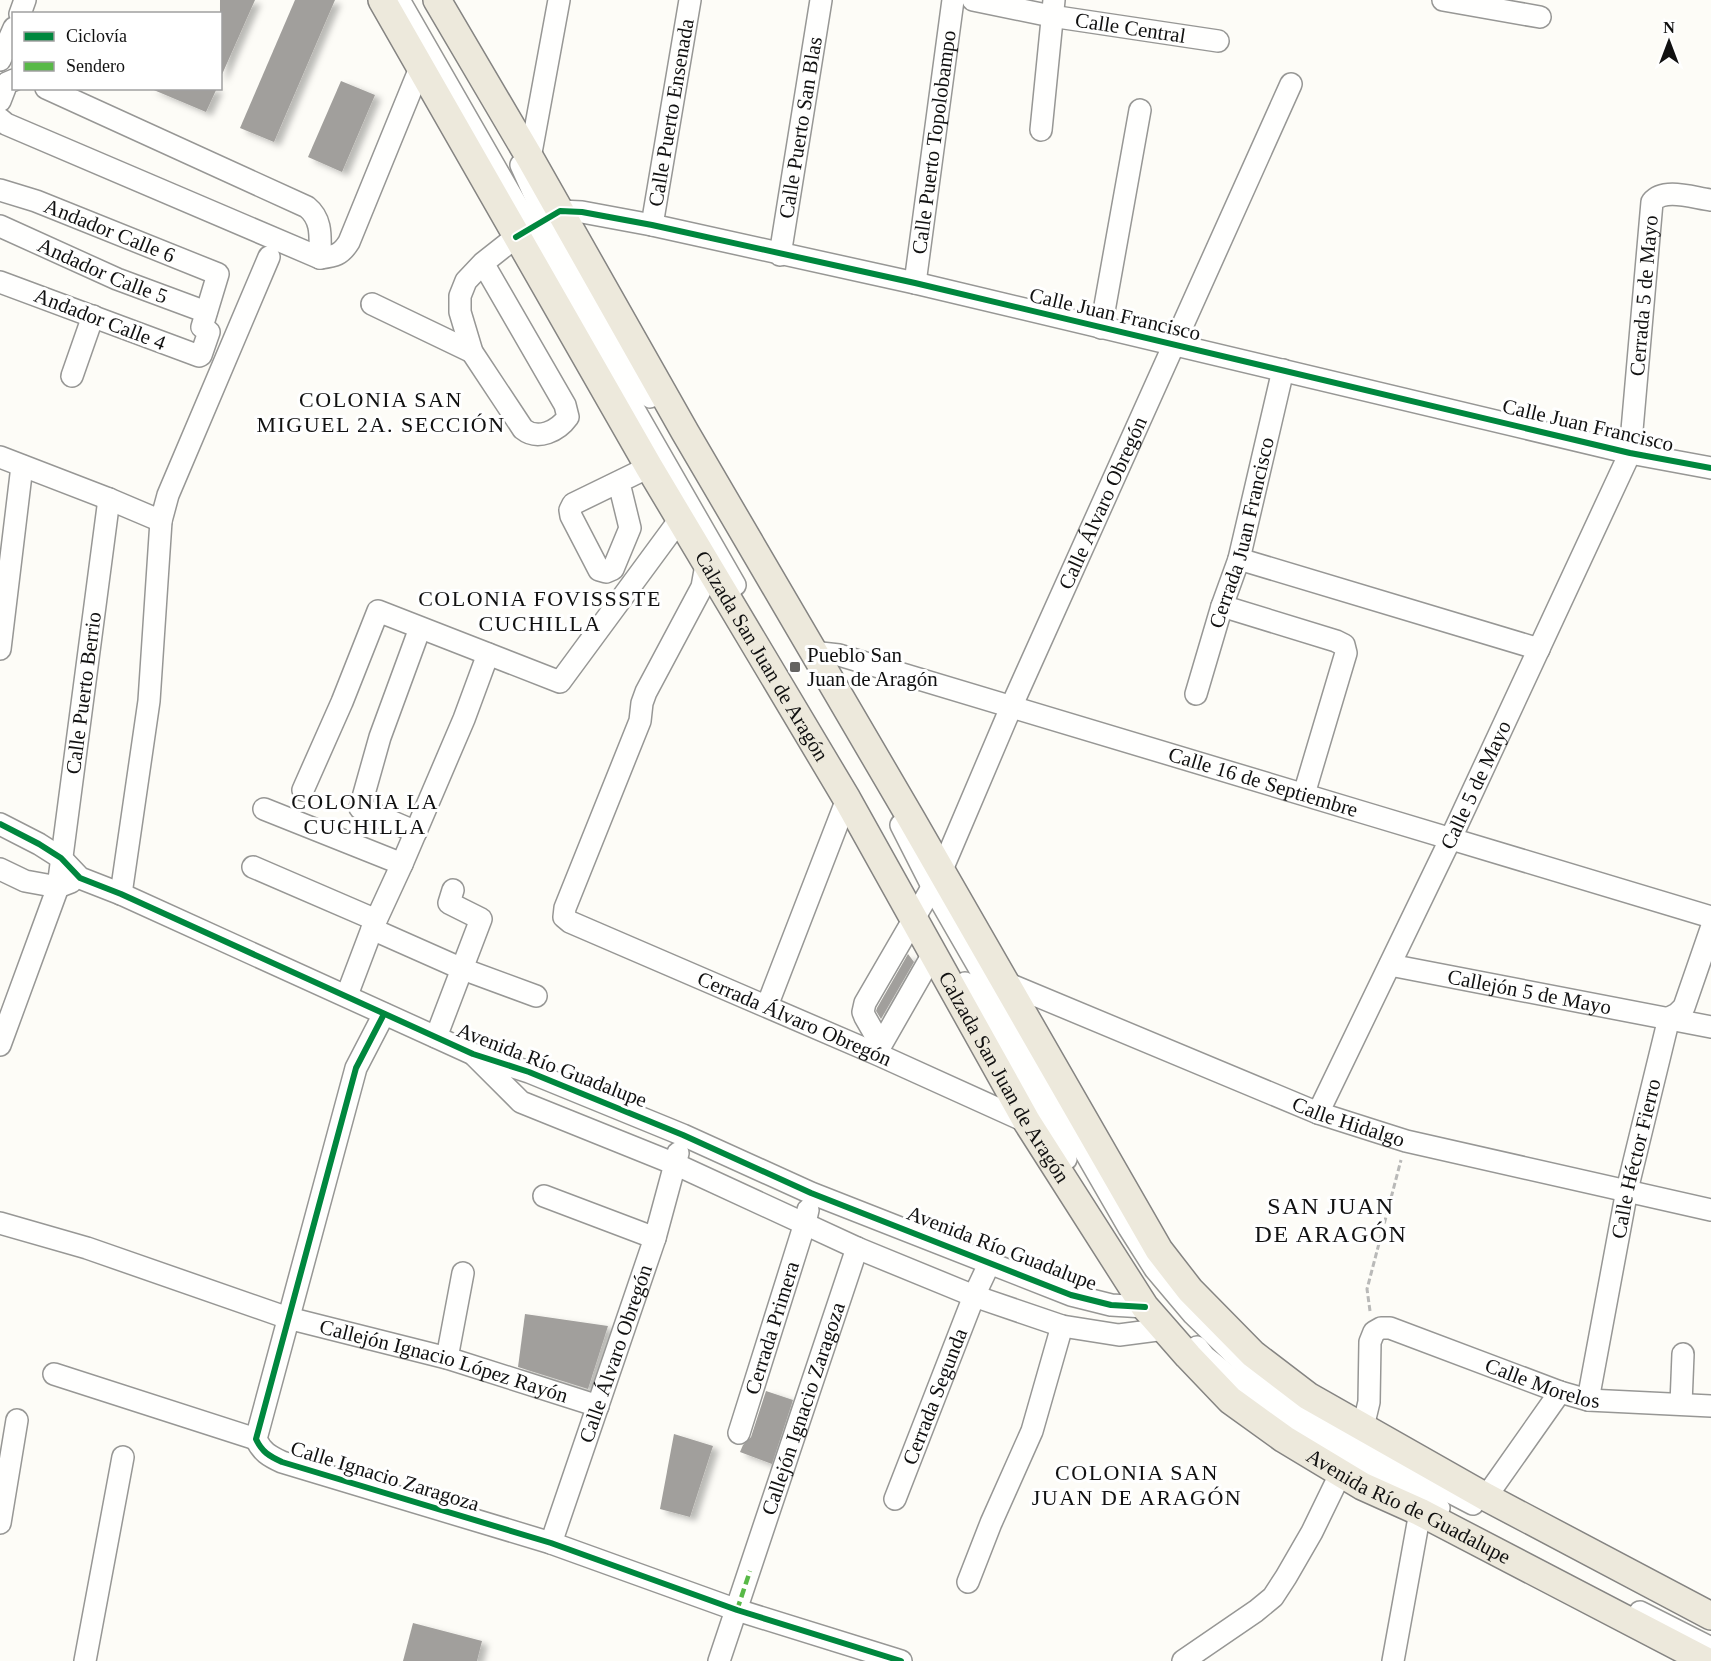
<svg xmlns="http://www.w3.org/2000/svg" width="1711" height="1661" font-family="'Times New Roman',serif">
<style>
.building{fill:#a19f9c;filter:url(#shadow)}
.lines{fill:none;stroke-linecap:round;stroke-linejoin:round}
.minor-casing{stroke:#979795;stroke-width:24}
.major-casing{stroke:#858482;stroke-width:30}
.path{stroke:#b9b9b8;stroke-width:3;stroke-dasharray:6 3;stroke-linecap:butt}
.minor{stroke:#fffffe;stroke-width:21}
.major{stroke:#ede9dc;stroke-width:27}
.quiet{stroke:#58b947;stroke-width:4.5;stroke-dasharray:9 4.5;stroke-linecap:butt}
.cycleway-casing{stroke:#fff;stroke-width:10}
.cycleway{stroke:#00873e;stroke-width:6}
.poi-dot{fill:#646362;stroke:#fff;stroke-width:2}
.labels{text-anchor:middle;stroke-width:6;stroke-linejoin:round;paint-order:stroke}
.street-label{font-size:21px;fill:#111;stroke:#fff}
.poi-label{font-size:21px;fill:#111;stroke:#fff;text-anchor:start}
.neighbourhood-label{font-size:22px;letter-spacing:1.5px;fill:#111;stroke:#fff}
.quarter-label{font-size:24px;letter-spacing:1.5px;fill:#111;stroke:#fff}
</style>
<defs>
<filter id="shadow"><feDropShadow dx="6" dy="4" stdDeviation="3" flood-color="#0004"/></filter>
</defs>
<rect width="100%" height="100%" fill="#fdfcf7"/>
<g class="building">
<path d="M 220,0 L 255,0 L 220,79 Z"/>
<path d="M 295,0 L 335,0 L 274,142 L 240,128 Z"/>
<path d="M 341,81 L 375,95 L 342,172 L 308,157 Z"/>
<path d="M 149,88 L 217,88 L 206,112 Z"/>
<path d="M 908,954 L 914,962 L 881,1019 L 876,1011 L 877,1008 Z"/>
<path d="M 525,1314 L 608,1326 L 588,1389 L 518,1367 Z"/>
<path d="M 766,1391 L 793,1400 L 772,1464 L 740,1452 L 743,1445 L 751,1437 Z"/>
<path d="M 674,1434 L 713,1446 L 690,1517 L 660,1509 Z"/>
<path d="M 413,1623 L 482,1641 L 477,1661 L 403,1661 Z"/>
</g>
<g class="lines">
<defs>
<g id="minor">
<path d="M 399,0 L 735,585"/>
<path id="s1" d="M 973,0 L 1051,16 L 1218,41"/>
<path d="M 1443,0 L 1540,17"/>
<path d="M 20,14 L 25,0"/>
<path d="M 0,60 L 14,28"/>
<path d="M 46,88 L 307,207 C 323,220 320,238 320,258"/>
<path d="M 0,101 L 7,83 L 14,80"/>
<path d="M 0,119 L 6,124 L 320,258 C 335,256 341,255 349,242 L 420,68"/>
<path d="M 1041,130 L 1054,0"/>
<path d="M 530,158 L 559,0"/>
<path d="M 521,165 L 546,220 L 650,397"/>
<path id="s2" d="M 0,190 L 36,201 L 218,274 L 202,327 L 209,332 L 201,355 L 199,356 L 0,282"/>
<path id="s3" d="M 652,225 L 690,0"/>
<path id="s4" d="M 0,226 L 117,279 L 206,312"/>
<path id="s5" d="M 780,255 L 821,0"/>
<path d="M 483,263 L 565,405 L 568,417 C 558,431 538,441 523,429 L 472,352 L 460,312 L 460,296 L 466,281 L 483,263 L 516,237 L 560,211 L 582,212 L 652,225 L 915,283 L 1630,453 L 1711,468"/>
<path id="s6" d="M 915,283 L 953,0"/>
<path d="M 372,304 L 472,352"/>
<path d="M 1101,328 L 1140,110"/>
<path d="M 72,376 L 93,316"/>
<path d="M 0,457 L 109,499 L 161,521"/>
<path d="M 619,483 L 630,528 L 613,569 L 606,572 L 599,570 L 571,516 L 570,510 L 573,504 L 649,467"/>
<path d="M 1239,559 L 1539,649"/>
<path id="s7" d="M 706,565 L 702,587 L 646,692 L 642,703 L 640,721 L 565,908 L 564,917 L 570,922 L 879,1055 L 1027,1122"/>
<path d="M 1222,606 L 1336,641 L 1344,645 L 1346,653 L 1304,794"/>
<path d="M 0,649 L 22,466"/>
<path id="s8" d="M 812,652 L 839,655 C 1130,740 1420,831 1711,917"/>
<path id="s9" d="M 1196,694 L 1222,606 L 1239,559 L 1283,370"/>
<path d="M 303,790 L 342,702 L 378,611 L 560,682 L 680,519"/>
<path d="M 264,809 L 402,864"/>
<path d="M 0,824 L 39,844 L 61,858 L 80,878 L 121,894 L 473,1054 L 529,1072 L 683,1135 L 811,1193 L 1071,1295 L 1111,1305 L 1145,1307"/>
<path d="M 901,825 L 933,888 L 1129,1228 L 1155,1269 L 1193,1314 L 1233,1353 L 1291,1403 L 1356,1443 L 1473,1504"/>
<path d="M 416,832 L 360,808 L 380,737 L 420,628"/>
<path d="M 253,867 L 376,920"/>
<path d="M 0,869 L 25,881 L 58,887 L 71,882"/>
<path d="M 121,894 L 149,701 L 161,521 L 168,495 L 269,257"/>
<path d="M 372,929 L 460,968 L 536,996"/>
<path id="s10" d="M 933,954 L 881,1045 L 865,1017 L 863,1012 L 865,1003 L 941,872 L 1012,705 L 1291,84"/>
<path id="s11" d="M 1390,965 L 1711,1027"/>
<path id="s12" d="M 1004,982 L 1318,1113 L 1406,1141 L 1711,1210"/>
<path d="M 965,983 L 1066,1159"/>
<path d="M 347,995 L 372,929 L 402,864 L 464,719 L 488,654"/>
<path d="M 767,1006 L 847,799"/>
<path d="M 384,1014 L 356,1068 L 256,1439 C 262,1452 269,1456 282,1462 L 551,1543 L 737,1610 L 901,1661"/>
<path d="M 436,1037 L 481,919 L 449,903 L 453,890"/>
<path id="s13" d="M 0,1045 L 58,887 L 109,499"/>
<path d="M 475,1056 L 521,1102 L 675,1164 L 857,1248 L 974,1296 L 1062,1326 L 1119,1335 L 1165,1329"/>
<path id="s14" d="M 1318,1113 L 1450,840 L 1630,453 L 1652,202 C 1664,187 1694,198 1711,200"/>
<path d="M 544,1196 L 655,1238"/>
<path id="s15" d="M 0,1223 L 87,1248 L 288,1318 L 447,1358 L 598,1406"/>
<path d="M 1197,1347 L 1205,1357 L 1278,1416 L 1348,1459 L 1439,1508"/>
<path d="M 447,1358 L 463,1273"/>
<path d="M 54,1374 L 256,1439"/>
<path id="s16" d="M 1588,1400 L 1627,1190 L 1669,1018 L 1677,1014 L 1684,1007 L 1711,929"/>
<path d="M 1681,1404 L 1683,1354"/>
<path id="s17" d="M 739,1433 L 805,1223 L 808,1210"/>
<path d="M 1486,1497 L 1560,1392"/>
<path id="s18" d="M 895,1499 L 974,1296 L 990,1262"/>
<path d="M 0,1523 L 17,1420"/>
<path id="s19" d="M 551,1543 L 655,1238 L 678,1153"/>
<path d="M 968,1582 L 991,1523 L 1032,1431 L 1062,1326"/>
<path d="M 1640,1612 L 1711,1648"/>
<path d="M 85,1661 L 123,1457"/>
<path id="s20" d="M 719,1661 L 857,1248"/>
<path id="s21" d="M 1183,1661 L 1256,1611 L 1273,1597 L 1286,1577 L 1312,1532 L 1363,1427 L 1369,1402 L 1370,1342 L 1374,1332 L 1381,1328 L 1390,1328 L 1560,1392 L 1588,1400 L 1711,1406"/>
<path d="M 1393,1661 L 1420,1512"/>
</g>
<g id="major">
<path id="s22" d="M 382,0 L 649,467 L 847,799 L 1027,1122 L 1145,1307 L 1188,1356 L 1230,1400 L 1284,1439 L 1362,1486 L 1420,1512 L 1706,1661"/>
<path d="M 437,0 L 530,158 L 685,432 L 912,820 L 1159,1250 L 1190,1290 L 1253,1354 L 1308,1396 L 1486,1497 L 1711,1616"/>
</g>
</defs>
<use href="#minor" class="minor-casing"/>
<use href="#major" class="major-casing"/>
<path class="path" d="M 1370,1311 L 1367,1289 L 1401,1160"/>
<use href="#minor" class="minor"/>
<use href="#major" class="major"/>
<path class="quiet" d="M 737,1610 L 750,1571"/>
<defs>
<g id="cycleway">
<path d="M 516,237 L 560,211 L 582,212 L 652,225 L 915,283 L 1630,453 L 1711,468"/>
<path d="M 0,824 L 39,844 L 61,858 L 80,878 L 121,894 L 473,1054 L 529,1072 L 683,1135 L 811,1193 L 1071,1295 L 1111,1305 L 1145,1307"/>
<path d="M 384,1014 L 356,1068 L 256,1439 C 262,1452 269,1456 282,1462 L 551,1543 L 737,1610 L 901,1661"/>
</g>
</defs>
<use href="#cycleway" class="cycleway-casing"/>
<use href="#cycleway" class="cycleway"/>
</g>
<rect class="poi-dot" x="789" y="661" width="12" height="12" rx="3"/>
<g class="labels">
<g class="street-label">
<text dy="7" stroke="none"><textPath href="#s1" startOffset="160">Calle Central</textPath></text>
<text dy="7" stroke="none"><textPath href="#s3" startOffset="114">Calle Puerto Ensenada</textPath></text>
<text dy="7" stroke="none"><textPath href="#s5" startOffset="129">Calle Puerto San Blas</textPath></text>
<text dy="7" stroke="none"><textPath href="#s6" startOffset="142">Calle Puerto Topolobampo</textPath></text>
<text dy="7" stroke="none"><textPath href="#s2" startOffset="117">Andador Calle 6</textPath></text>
<text dy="7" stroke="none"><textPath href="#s4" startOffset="112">Andador Calle 5</textPath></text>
<text dy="7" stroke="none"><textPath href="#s14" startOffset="888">Cerrada 5 de Mayo</textPath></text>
<text transform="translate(1115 314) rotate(13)" y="7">Calle Juan Francisco</text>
<text transform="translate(100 319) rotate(21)" y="7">Andador Calle 4</text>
<text transform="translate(1588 425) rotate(13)" y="7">Calle Juan Francisco</text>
<text dy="7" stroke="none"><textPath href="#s10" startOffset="706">Calle Álvaro Obregón</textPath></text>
<text dy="7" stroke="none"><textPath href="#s9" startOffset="168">Cerrada Juan Francisco</textPath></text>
<text dy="7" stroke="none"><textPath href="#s22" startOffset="758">Calzada San Juan de Aragón</textPath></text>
<text dy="7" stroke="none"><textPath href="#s13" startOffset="364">Calle Puerto Berrio</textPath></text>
<text dy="7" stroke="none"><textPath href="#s8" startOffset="470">Calle 16 de Septiembre</textPath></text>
<text dy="7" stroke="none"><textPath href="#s14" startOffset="364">Calle 5 de Mayo</textPath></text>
<text dy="7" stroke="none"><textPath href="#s11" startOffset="142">Callejón 5 de Mayo</textPath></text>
<text dy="7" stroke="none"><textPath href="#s7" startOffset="634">Cerrada Álvaro Obregón</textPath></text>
<text transform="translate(552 1065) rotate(21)" y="7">Avenida Río Guadalupe</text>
<text dy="7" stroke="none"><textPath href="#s22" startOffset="1244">Calzada San Juan de Aragón</textPath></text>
<text dy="7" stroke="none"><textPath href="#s12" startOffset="372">Calle Hidalgo</textPath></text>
<text dy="7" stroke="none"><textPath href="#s16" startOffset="246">Calle Héctor Fierro</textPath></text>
<text transform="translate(1002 1248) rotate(21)" y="7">Avenida Río Guadalupe</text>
<text dy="7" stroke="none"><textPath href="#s17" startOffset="110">Cerrada Primera</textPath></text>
<text dy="7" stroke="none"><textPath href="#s19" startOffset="200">Calle Álvaro Obregón</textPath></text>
<text dy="7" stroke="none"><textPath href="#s15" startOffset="465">Callejón Ignacio López Rayón</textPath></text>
<text dy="7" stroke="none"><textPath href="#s21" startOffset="579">Calle Morelos</textPath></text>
<text dy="7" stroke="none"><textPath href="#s18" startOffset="110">Cerrada Segunda</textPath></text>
<text dy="7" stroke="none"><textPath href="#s20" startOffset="266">Callejón Ignacio Zaragoza</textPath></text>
<text transform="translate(385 1476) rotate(17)" y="7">Calle Ignacio Zaragoza</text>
<text dy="7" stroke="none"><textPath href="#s22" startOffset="1848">Avenida Río de Guadalupe</textPath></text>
</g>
<g class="poi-label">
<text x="807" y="662">Pueblo San<tspan x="807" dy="24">Juan de Aragón</tspan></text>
</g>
<g class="neighbourhood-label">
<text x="381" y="407">COLONIA SAN<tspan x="381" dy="25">MIGUEL 2A. SECCIÓN</tspan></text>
<text x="540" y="606">COLONIA FOVISSSTE<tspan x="540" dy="25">CUCHILLA</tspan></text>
<text x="365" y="809">COLONIA LA<tspan x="365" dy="25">CUCHILLA</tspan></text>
<text x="1137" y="1480">COLONIA SAN<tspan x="1137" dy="25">JUAN DE ARAGÓN</tspan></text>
</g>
<g class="quarter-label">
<text x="1331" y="1214">SAN JUAN<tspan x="1331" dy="28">DE ARAGÓN</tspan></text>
</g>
</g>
<rect x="12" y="12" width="210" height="78" fill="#ffffff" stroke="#a0a0a0" stroke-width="1.5"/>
<rect x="24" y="32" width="30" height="9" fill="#00873e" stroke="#a0a0a0" stroke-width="1.5"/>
<text x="66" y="42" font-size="18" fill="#111111">Ciclovía</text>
<rect x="24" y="62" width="30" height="9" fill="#58b947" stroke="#a0a0a0" stroke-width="1.5"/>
<text x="66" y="72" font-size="18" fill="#111111">Sendero</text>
<g transform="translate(1669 42)" stroke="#ffffff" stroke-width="4.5" paint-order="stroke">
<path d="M0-4.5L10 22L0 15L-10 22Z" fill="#111111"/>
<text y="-9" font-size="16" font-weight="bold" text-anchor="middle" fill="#111111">N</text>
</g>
</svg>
